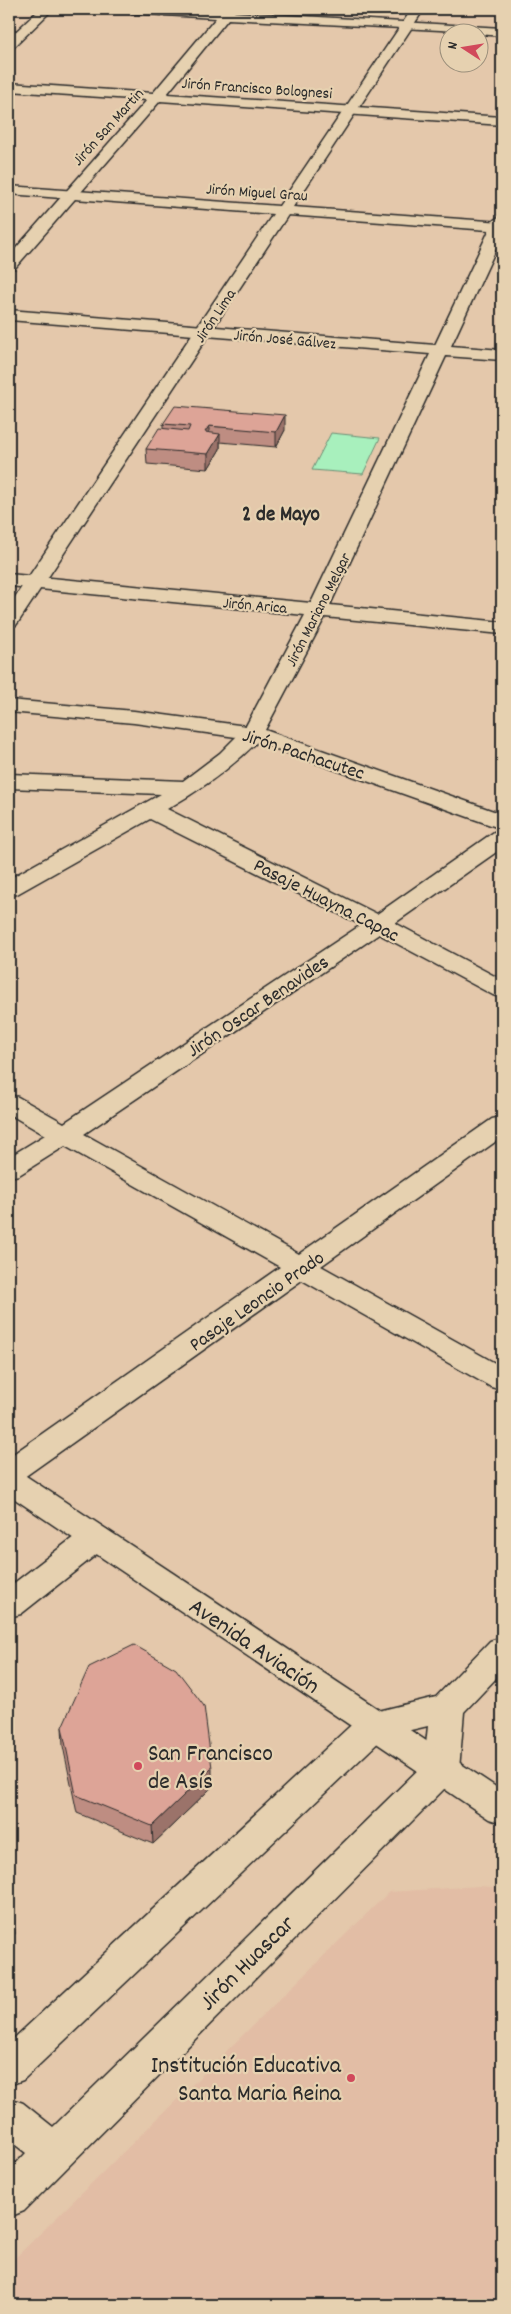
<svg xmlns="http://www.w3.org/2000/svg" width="511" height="2314" font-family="Dekko,sans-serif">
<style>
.built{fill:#e2bda5}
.green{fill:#a8f0bd;stroke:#6a8e74}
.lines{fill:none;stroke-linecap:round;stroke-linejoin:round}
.street-casing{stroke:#2b2b2b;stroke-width:3}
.secondary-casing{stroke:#2b2b2b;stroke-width:3}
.street{fill:#e6d1b0;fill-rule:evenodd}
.secondary{fill:#e6d1b0;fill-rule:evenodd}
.wall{fill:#be8d82;stroke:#2b2b2b}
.shaded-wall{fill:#9b736a;stroke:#2b2b2b}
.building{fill:#dda497;stroke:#2b2b2b}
.poi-dot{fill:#d1495b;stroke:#e6d1b0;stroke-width:2}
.labels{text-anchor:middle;stroke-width:4.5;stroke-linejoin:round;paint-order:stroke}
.far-street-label{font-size:16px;fill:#2b2b2b;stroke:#e6d1b0}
.street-label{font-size:20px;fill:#2b2b2b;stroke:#e6d1b0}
.far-district-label{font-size:21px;font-weight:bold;fill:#2b2b2b;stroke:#e6d1b0}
.near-street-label{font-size:24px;fill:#2b2b2b;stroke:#e6d1b0}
.near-poi-label{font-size:24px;fill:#2b2b2b;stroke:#e6d1b0;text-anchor:start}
</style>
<rect width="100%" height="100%" fill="#e4c8ab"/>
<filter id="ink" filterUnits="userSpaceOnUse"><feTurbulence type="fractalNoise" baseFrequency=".02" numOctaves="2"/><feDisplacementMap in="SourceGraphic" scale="10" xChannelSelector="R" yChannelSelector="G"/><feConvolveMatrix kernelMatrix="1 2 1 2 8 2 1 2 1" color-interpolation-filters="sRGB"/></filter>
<g filter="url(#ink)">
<path class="built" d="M 480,1886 L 502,1888 L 502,2305 L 9,2305 L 9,2264 L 389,1892 Z"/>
<path class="green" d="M 331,433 L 380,438 L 363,474 L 312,470 Z"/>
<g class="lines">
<defs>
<g id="street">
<path d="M 40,9 L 53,9 L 13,48 L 9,49 L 9,38 Z"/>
<path d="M 123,9 L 222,11 L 224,9 L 236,9 L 234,12 L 502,28 L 502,36 L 478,34 L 478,32 L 228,19 L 167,94 L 502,117 L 502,125 L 160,101 L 15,268 L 9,270 L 9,256 L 147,100 L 9,91 L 9,83 L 153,93 L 216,18 L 129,13 Z"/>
<path d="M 502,215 L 502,236 L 451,346 L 502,350 L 502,360 L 446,356 L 330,605 L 502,622 L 502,634 L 325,617 L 265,730 L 502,814 L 502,829 L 257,742 C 230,769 200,790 167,809 L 377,914 L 494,832 L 502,830 L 502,848 L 395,923 L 502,980 L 502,998 L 493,995 L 379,934 L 84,1134 L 299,1254 L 492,1119 L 502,1117 L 502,1137 L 321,1266 L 502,1367 L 502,1390 L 491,1387 L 302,1280 L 20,1480 L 9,1483 L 9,1457 L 280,1267 L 65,1146 L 19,1175 L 9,1177 L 9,1157 L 45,1135 L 9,1114 L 9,1095 L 18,1097 L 64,1123 L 361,925 L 150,819 L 17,894 L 9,896 L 9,879 L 161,794 L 9,788 L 9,774 L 183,781 L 220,753 L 236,737 L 134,723 L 9,712 L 9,700 L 134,711 L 246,726 L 305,615 L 9,586 L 9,574 L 311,603 L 430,354 L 9,320 L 9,310 L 435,345 L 494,220 Z"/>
<path d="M 95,1526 L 107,1530 L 111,1538 L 107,1546 L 21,1614 L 9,1617 L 9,1587 L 83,1530 Z"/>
<path d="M 502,1637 L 502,1672 L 464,1712 L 459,1769 L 454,1779 L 24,2211 L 9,2217 L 9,2171 L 26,2153 L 9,2140 L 9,2098 L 23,2103 L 53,2127 L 424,1764 L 428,1726 L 385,1736 L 23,2080 L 9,2085 L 9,2043 L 362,1715 L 436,1697 L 490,1641 Z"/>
</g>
<g id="secondary">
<path d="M 412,9 L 424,9 L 293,207 L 502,222 L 502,231 L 288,215 L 19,621 L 16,625 L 9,627 L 9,606 L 273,214 L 9,194 L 9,186 L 279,206 Z"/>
<path d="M 9,1469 L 20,1472 L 502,1791 L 502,1823 L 489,1819 L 9,1495 Z"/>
</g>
</defs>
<use href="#street" class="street-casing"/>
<use href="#secondary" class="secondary-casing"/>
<use href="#street" class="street"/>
<use href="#secondary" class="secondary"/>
</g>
<g class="wall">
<path d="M 163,424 L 285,430 L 276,447 L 220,442 L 220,449 L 208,469 L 147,464 L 146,449 L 163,429 Z"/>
<path d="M 62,1727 L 212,1787 L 153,1844 L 77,1813 L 63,1746 Z"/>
</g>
<g class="shaded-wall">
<path d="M 285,415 L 285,430 L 276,447 L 276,432 Z"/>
<path d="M 209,426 L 209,441 L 205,432 Z"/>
<path d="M 220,434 L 220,449 L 208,469 L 208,454 Z"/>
<path d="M 212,1768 L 212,1787 L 153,1844 L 152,1826 Z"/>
<path d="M 14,1920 L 15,1934 L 9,1940 L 9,1925 Z"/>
</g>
<g class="building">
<path d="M 175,406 L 285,415 L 276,432 L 209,426 L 205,432 L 220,434 L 208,454 L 146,449 L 159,428 L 188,431 L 190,426 L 163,424 Z"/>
<path d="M 134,1645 L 176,1669 L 204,1706 L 212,1768 L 152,1826 L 76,1795 L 62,1727 L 89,1667 Z"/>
<path d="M 9,1915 L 14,1920 L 9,1925 Z"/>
</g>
</g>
<g class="poi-dot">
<circle cx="138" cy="1766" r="5"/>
<circle cx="351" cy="2078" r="5"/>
</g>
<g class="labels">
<g class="far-street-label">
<text transform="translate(257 87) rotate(4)" y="6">Jirón Francisco Bolognesi</text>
<text transform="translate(107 126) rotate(-48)" y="6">Jirón San Martin</text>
<text transform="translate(257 191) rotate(4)" y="6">Jirón Miguel Grau</text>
<text transform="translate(214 315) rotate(-56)" y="6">Jirón Lima</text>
<text transform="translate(285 338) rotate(5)" y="6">Jirón José Gálvez</text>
<text transform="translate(255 604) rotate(5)" y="6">Jirón Arica</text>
<text transform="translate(317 609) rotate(-63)" y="6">Jirón Mariano Melgar</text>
</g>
<g class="street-label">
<text transform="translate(304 753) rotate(18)" y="7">Jirón Pachacutec</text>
<text transform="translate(327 899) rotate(27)" y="7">Pasaje Huayna Capac</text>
<text transform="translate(257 1005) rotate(-34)" y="7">Jirón Oscar Benavides</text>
<text transform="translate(256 1300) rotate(-35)" y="7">Pasaje Leoncio Prado</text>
</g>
<g class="far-district-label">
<text x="281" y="520">2 de Mayo</text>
</g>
<g class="near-street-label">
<text transform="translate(255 1645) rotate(34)" y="8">Avenida Aviación</text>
<text transform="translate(246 1962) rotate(-45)" y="8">Jirón Huascar</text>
</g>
<g class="near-poi-label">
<text x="148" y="1760">San Francisco<tspan x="148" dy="28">de Asís</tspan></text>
<text x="341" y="2072" text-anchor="end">Institución Educativa<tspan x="341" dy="28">Santa Maria Reina</tspan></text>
</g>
</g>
<rect width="511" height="2314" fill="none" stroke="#e6d1b0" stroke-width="30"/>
<rect x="15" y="15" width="481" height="2284" fill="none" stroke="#2b2b2b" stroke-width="2" filter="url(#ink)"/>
<g transform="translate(464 48) rotate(282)"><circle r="24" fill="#e6d1b0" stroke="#9b8f7b"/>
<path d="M0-4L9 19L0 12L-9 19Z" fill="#d1495b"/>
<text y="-8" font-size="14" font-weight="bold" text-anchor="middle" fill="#2b2b2b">N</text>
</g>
</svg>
